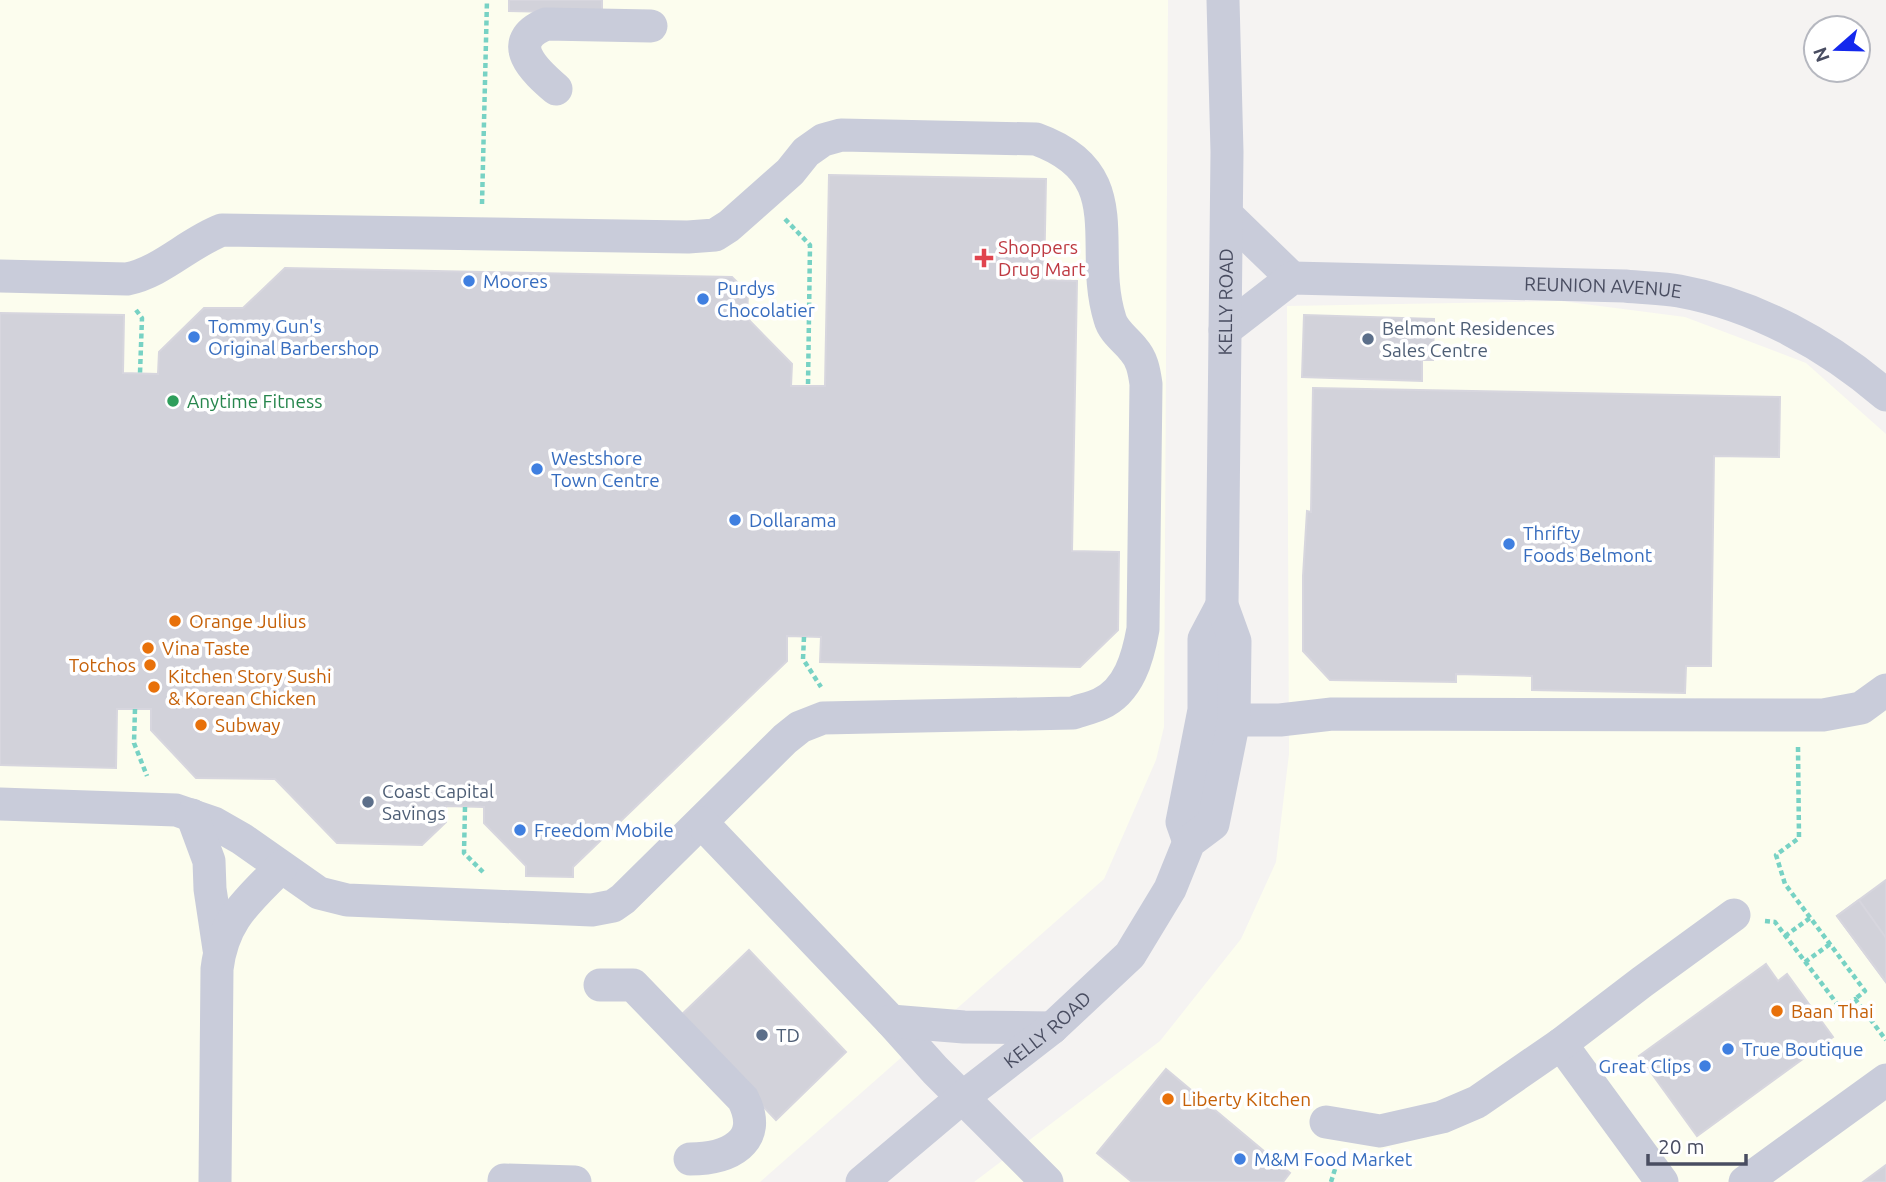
<svg xmlns="http://www.w3.org/2000/svg" width="1886" height="1182" font-family="Ubuntu,sans-serif">
<style>
.commercial{fill:#fcfdee}
.building{fill:#d2d2da;stroke:#d7d6de;stroke-width:2}
.lines{fill:none;stroke-linecap:round;stroke-linejoin:round}
.path{stroke:#77d2c4;stroke-width:4.5;stroke-dasharray:5 3.5;stroke-linecap:butt}
.minor{stroke:#c9ccda;stroke-width:33}
.health-dot{fill:#e0444e;stroke:#fff;stroke-width:2.5}
.shop-dot{fill:#3f7fe0;stroke:#fff;stroke-width:2.5}
.service-dot{fill:#5c6f8a;stroke:#fff;stroke-width:2.5}
.leisure-dot{fill:#2e9e5b;stroke:#fff;stroke-width:2.5}
.food-dot{fill:#e8710a;stroke:#fff;stroke-width:2.5}
.labels{text-anchor:middle;stroke-width:7;stroke-linejoin:round;paint-order:stroke}
.health-label{font-size:19px;fill:#be3a42;stroke:#fff;text-anchor:start}
.shop-label{font-size:19px;fill:#366cbe;stroke:#fff;text-anchor:start}
.street-label{font-size:19px;fill:#494d61;stroke:#fff}
.service-label{font-size:19px;fill:#4e5e75;stroke:#fff;text-anchor:start}
.leisure-label{font-size:19px;fill:#27864d;stroke:#fff;text-anchor:start}
.food-label{font-size:19px;fill:#c56008;stroke:#fff;text-anchor:start}
</style>
<rect width="100%" height="100%" fill="#f5f3f2"/>
<g class="commercial">
<path d="M 0,0 L 1168,0 L 1164,727 L 1156,760 L 1104,879 L 760,1182 L 0,1182 Z"/>
<path d="M 1561,301 L 1685,317 L 1806,363 L 1886,434 L 1886,1182 L 974,1182 L 1160,1041 L 1241,939 L 1276,862 L 1289,754 L 1287,306 Z"/>
</g>
<g class="building">
<path d="M 509,0 L 602,0 L 602,13 L 509,11 Z"/>
<path d="M 829,175 L 1046,179 L 1044,280 L 1077,281 L 1072,551 L 1119,552 L 1118,630 L 1080,667 L 820,662 L 821,637 L 787,636 L 787,661 L 573,867 L 573,877 L 526,876 L 526,866 L 484,823 L 484,807 L 446,806 L 446,822 L 422,845 L 337,843 L 275,779 L 196,778 L 151,730 L 151,709 L 117,709 L 116,768 L 0,765 L 0,313 L 124,315 L 123,373 L 158,374 L 159,352 L 204,308 L 243,308 L 285,268 L 732,277 L 748,293 L 747,318 L 792,364 L 791,386 L 825,386 Z"/>
<path d="M 1304,315 L 1434,319 L 1433,360 L 1422,360 L 1422,381 L 1302,377 Z"/>
<path d="M 1313,388 L 1780,397 L 1779,457 L 1714,456 L 1711,666 L 1686,666 L 1685,693 L 1532,690 L 1532,676 L 1456,674 L 1456,682 L 1330,680 L 1303,651 L 1303,576 L 1307,511 L 1311,512 Z"/>
<path d="M 1886,880 L 1886,982 L 1837,916 Z"/>
<path d="M 1859,900 L 1886,938 L 1886,982 L 1837,916 Z"/>
<path d="M 749,950 L 846,1052 L 776,1120 L 678,1018 Z"/>
<path d="M 1766,964 L 1778,981 L 1787,974 L 1833,1037 L 1697,1136 L 1639,1056 Z"/>
<path d="M 1166,1069 L 1290,1173 L 1283,1182 L 1132,1182 L 1097,1153 Z"/>
<path d="M 1886,1165 L 1886,1182 L 1863,1182 Z"/>
</g>
<g class="lines">
<g class="path">
<path d="M 482,204 L 487,0"/>
<path d="M 785,219 L 810,245 L 808,386"/>
<path d="M 136,310 L 142,318 L 140,373"/>
<path d="M 804,637 L 803,659 L 821,687"/>
<path d="M 135,709 L 134,743 L 147,776"/>
<path d="M 1798,747 L 1799,838 L 1776,855 L 1785,884 L 1865,991 L 1855,999"/>
<path d="M 465,807 L 464,853 L 483,872"/>
<path d="M 1765,921 L 1775,922 L 1841,1009 L 1855,999 L 1886,1040"/>
<path d="M 1785,936 L 1810,918"/>
<path d="M 1805,962 L 1830,944"/>
<path d="M 1331,1182 L 1339,1156"/>
</g>
<g class="minor">
<path d="M 556,89 C 535,71 503,42 546,24 L 651,26"/>
<path d="M 1227,215 L 1292,278"/>
<path d="M 0,276 L 127,279 C 162,272 188,243 222,230 L 688,237 L 715,235 L 729,226 L 790,172 L 806,152 L 823,140 L 841,135 L 1036,139 C 1133,174 1087,246 1110,319 C 1113,331 1126,340 1133,349 C 1142,359 1144,370 1146,384 L 1143,629 C 1138,657 1129,691 1100,704 C 1091,708 1081,710 1073,713 L 823,718 L 800,727 L 785,739 L 623,899 L 613,906 L 592,910 L 347,900 L 319,893 L 242,839 L 214,823 L 176,810 L 0,804"/>
<path id="s1" d="M 1225,330 L 1292,278 L 1625,286 C 1643,288 1662,288 1679,291 C 1756,305 1828,345 1886,395"/>
<path d="M 1234,720 L 1280,720 L 1332,714 L 1823,715 L 1861,708 L 1886,690"/>
<path d="M 192,815 L 209,861 L 210,889 L 219,949"/>
<path d="M 702,823 L 891,1021 L 935,1070 L 1047,1182"/>
<path d="M 1189,842 L 1182,822 L 1204,710 L 1204,639 L 1222,605"/>
<path d="M 600,985 L 633,985 L 743,1099 C 765,1142 728,1159 690,1159"/>
<path d="M 891,1021 L 964,1027 L 1052,1028"/>
<path d="M 1561,1044 L 1662,1182"/>
<path d="M 1326,1122 L 1380,1131 L 1442,1117 L 1477,1102 L 1561,1044 L 1642,982 L 1734,915"/>
<path d="M 504,1180 L 575,1182"/>
<path d="M 215,1182 L 217,969 C 223,919 248,901 281,867"/>
<path id="s2" d="M 862,1182 L 963,1097 L 1052,1028 L 1130,955 L 1170,889 L 1189,842 L 1213,824 L 1234,720 L 1235,641 L 1222,605 L 1227,152 L 1223,0"/>
<path d="M 1745,1182 L 1886,1080"/>
</g>
</g>
<path class="health-dot" d="M980.5 247.5h7v7h7v7h-7v7h-7v-7h-7v-7h7z"/>
<g class="shop-dot">
<circle cx="469" cy="281" r="7"/>
<circle cx="703" cy="299" r="7"/>
<circle cx="194" cy="337" r="7"/>
<circle cx="537" cy="469" r="7"/>
<circle cx="735" cy="520" r="7"/>
<circle cx="1509" cy="544" r="7"/>
<circle cx="520" cy="830" r="7"/>
<circle cx="1728" cy="1049" r="7"/>
<circle cx="1705" cy="1066" r="7"/>
<circle cx="1240" cy="1159" r="7"/>
</g>
<g class="service-dot">
<circle cx="1368" cy="339" r="7"/>
<circle cx="368" cy="802" r="7"/>
<circle cx="762" cy="1035" r="7"/>
</g>
<circle class="leisure-dot" cx="173" cy="401" r="7"/>
<g class="food-dot">
<circle cx="175" cy="621" r="7"/>
<circle cx="148" cy="648" r="7"/>
<circle cx="150" cy="665" r="7"/>
<circle cx="154" cy="687" r="7"/>
<circle cx="201" cy="725" r="7"/>
<circle cx="1777" cy="1011" r="7"/>
<circle cx="1168" cy="1099" r="7"/>
</g>
<g class="labels">
<g class="health-label">
<text x="998" y="254">Shoppers<tspan x="998" dy="22">Drug Mart</tspan></text>
</g>
<g class="shop-label">
<text x="483" y="288">Moores</text>
<text x="717" y="295">Purdys<tspan x="717" dy="22">Chocolatier</tspan></text>
<text x="208" y="333">Tommy Gun's<tspan x="208" dy="22">Original Barbershop</tspan></text>
<text x="551" y="465">Westshore<tspan x="551" dy="22">Town Centre</tspan></text>
<text x="749" y="527">Dollarama</text>
<text x="1523" y="540">Thrifty<tspan x="1523" dy="22">Foods Belmont</tspan></text>
<text x="534" y="837">Freedom Mobile</text>
<text x="1742" y="1056">True Boutique</text>
<text x="1691" y="1073" text-anchor="end">Great Clips</text>
<text x="1254" y="1166">M&amp;M Food Market</text>
</g>
<g class="street-label">
<text dy="7" stroke="none"><textPath href="#s1" startOffset="396">REUNION AVENUE</textPath></text>
<text dy="7" stroke="none"><textPath href="#s2" startOffset="1036">KELLY ROAD</textPath></text>
<text dy="7" stroke="none"><textPath href="#s2" startOffset="240">KELLY ROAD</textPath></text>
</g>
<g class="service-label">
<text x="1382" y="335">Belmont Residences<tspan x="1382" dy="22">Sales Centre</tspan></text>
<text x="382" y="798">Coast Capital<tspan x="382" dy="22">Savings</tspan></text>
<text x="776" y="1042">TD</text>
</g>
<g class="leisure-label">
<text x="187" y="408">Anytime Fitness</text>
</g>
<g class="food-label">
<text x="189" y="628">Orange Julius</text>
<text x="162" y="655">Vina Taste</text>
<text x="136" y="672" text-anchor="end">Totchos</text>
<text x="168" y="683">Kitchen Story Sushi<tspan x="168" dy="22">&amp; Korean Chicken</tspan></text>
<text x="215" y="732">Subway</text>
<text x="1791" y="1018">Baan Thai</text>
<text x="1182" y="1106">Liberty Kitchen</text>
</g>
</g>
<g transform="translate(1837 49) rotate(250)"><circle r="33" fill="#ffffff" stroke="#b6b8c0" stroke-width="2"/>
<path d="M0-5L12 26L0 18L-12 26Z" fill="#1428ed"/>
<text y="-10" font-size="19" font-weight="bold" text-anchor="middle" fill="#494d61">N</text>
</g>
<path d="M1648 1154v10h98v-10" fill="none" stroke="#494d61" stroke-width="3.5"/>
<text x="1658" y="1154" font-size="21" fill="#494d61" stroke="#ffffff" stroke-width="5" paint-order="stroke">20 m</text>
</svg>
